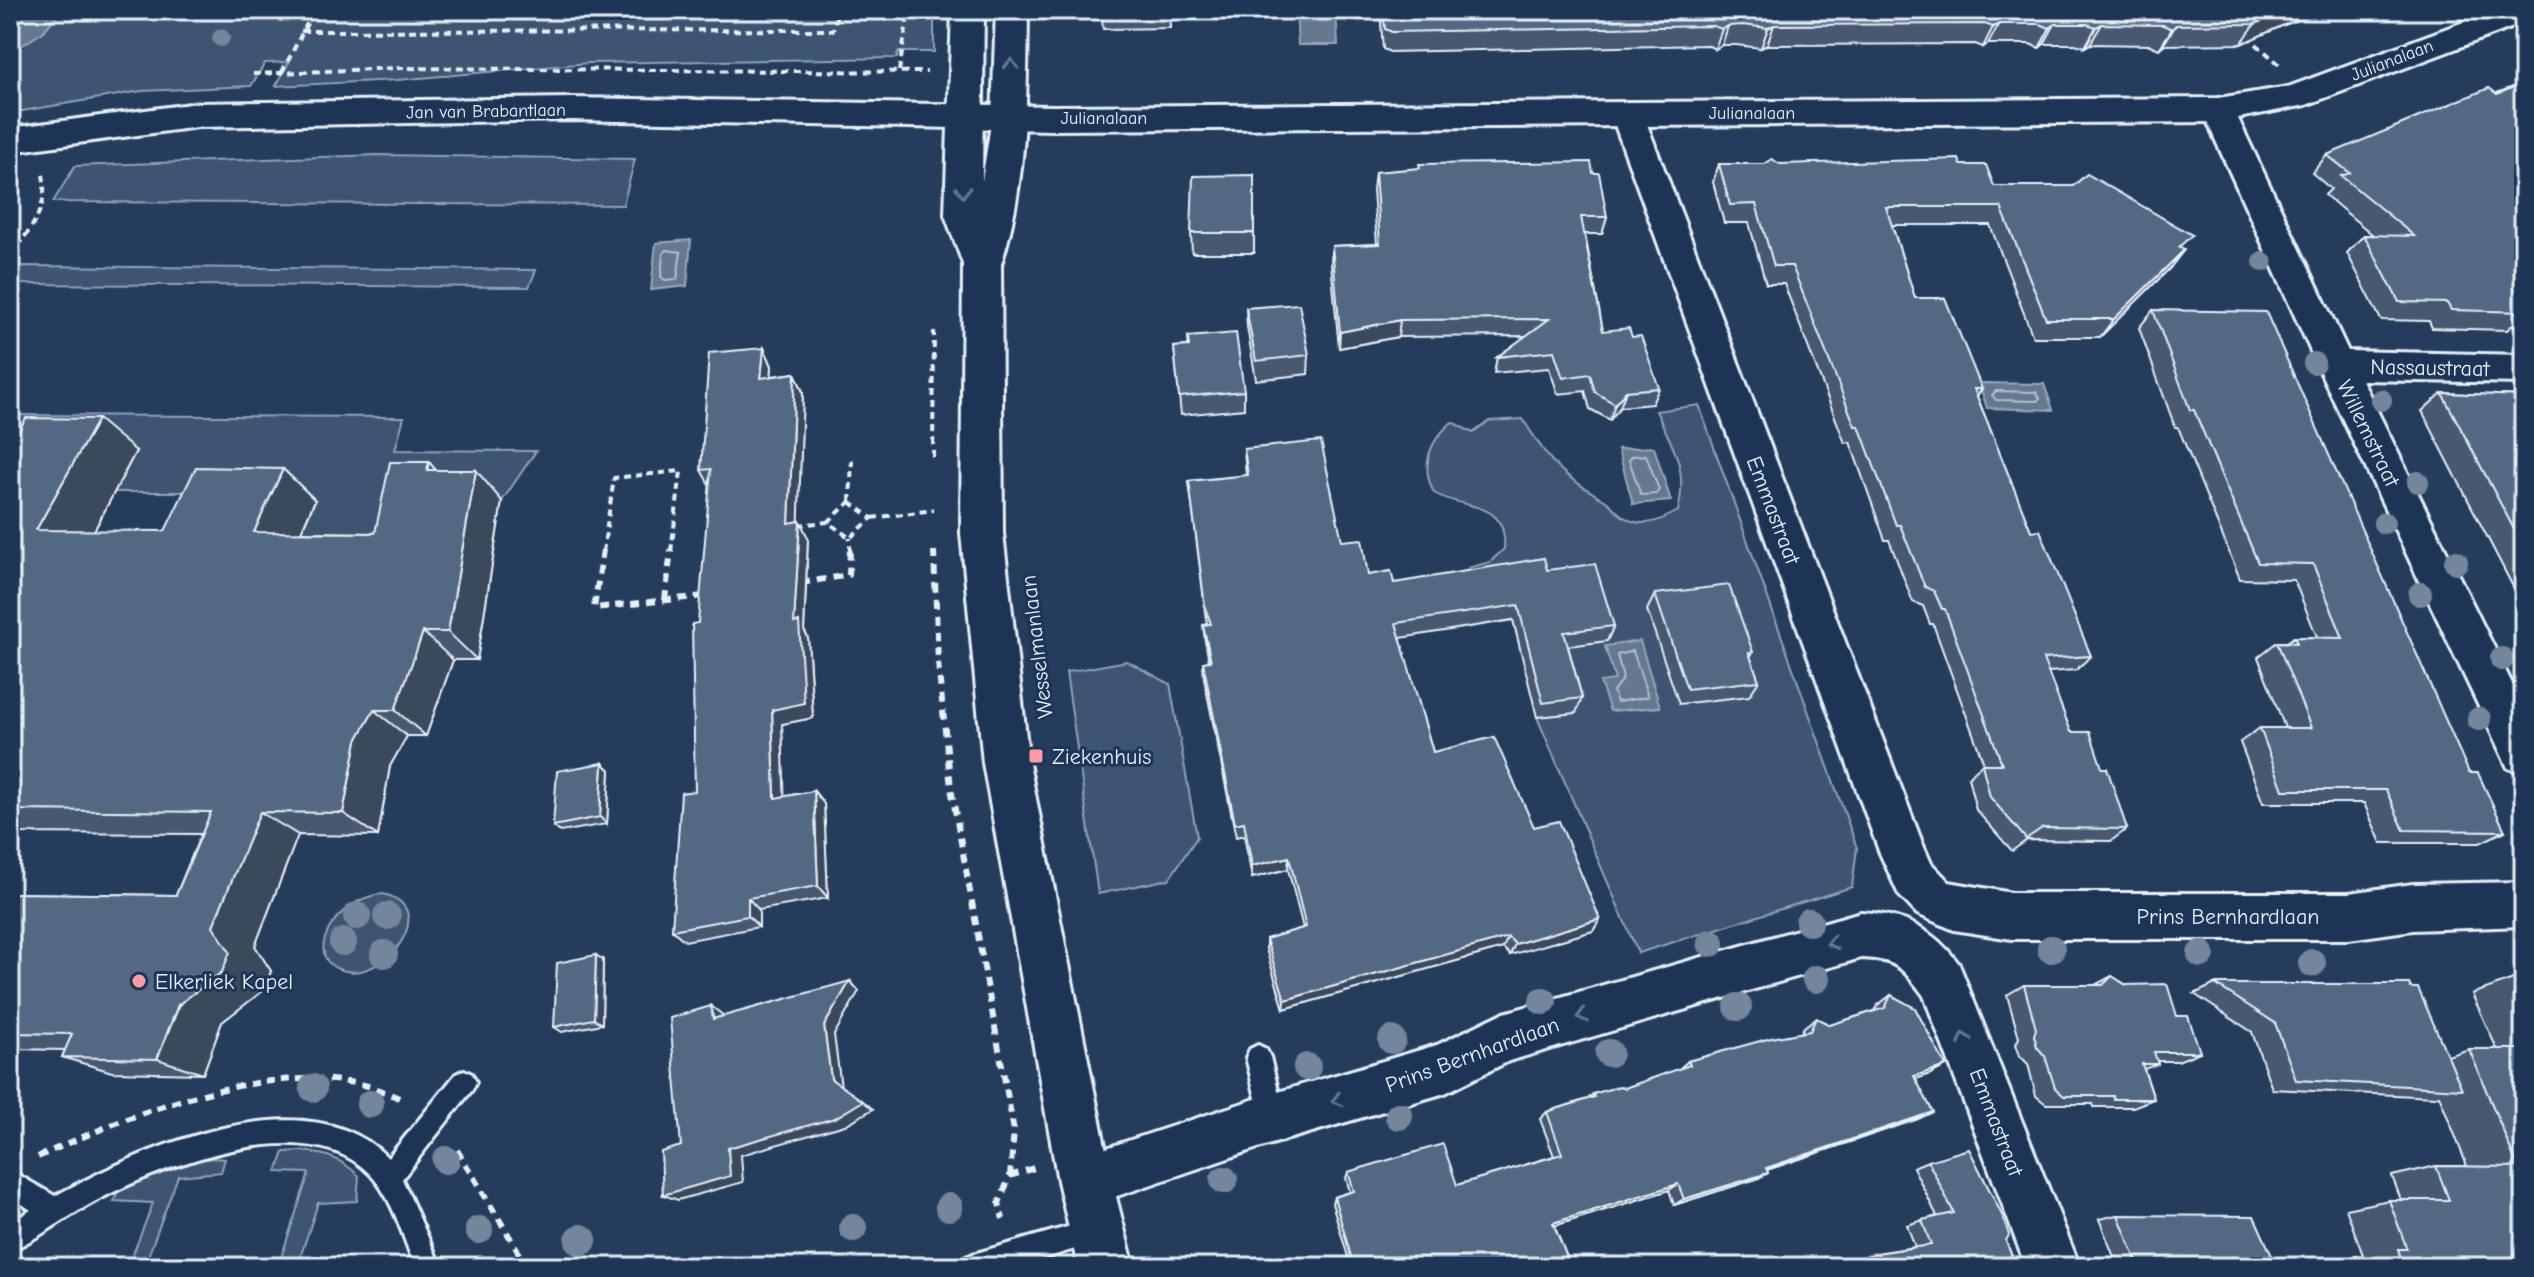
<svg xmlns="http://www.w3.org/2000/svg" width="2534" height="1277" font-family="'Comic Neue',sans-serif">
<style>
.green{fill:#3e5472;stroke:#93a2b5;stroke-width:2}
.water{fill:#657890;stroke:#99a8ba;stroke-width:2}
.lines{fill:none;stroke-linecap:round;stroke-linejoin:round}
.shore{stroke:#b4c1ce;stroke-width:2}
.service-casing{stroke:#e8f1f8;stroke-width:6}
.minor-casing{stroke:#e8f1f8;stroke-width:6}
.tertiary-casing{stroke:#e8f1f8;stroke-width:6}
.secondary-casing{stroke:#e8f1f8;stroke-width:6}
.path-far1{stroke:#e8f1f8;stroke-width:4;stroke-dasharray:7 5;stroke-linecap:butt}
.path{stroke:#e8f1f8;stroke-width:6;stroke-dasharray:9 7;stroke-linecap:butt}
.service{fill:#1d3557;fill-rule:evenodd}
.minor{fill:#1d3557;fill-rule:evenodd}
.tertiary{fill:#1d3557;fill-rule:evenodd}
.secondary{fill:#1d3557;fill-rule:evenodd}
.tree{fill:#74869c}
.wall{fill:#475970;stroke:#e8f1f8;stroke-width:2}
.shaded-wall{fill:#3a485b;stroke:#e8f1f8;stroke-width:2}
.building{fill:#536782;stroke:#e8f1f8;stroke-width:2}
.oneway{stroke:#64778f}
.poi-dot{fill:#ff9aa2;stroke:#1d3557;stroke-width:3}
.labels{text-anchor:middle;stroke-width:6;stroke-linejoin:round;paint-order:stroke}
.far-street-label{font-size:18px;fill:#e8f1f8;stroke:#1d3557}
.street-label{font-size:22px;fill:#e8f1f8;stroke:#1d3557}
.poi-label{font-size:22px;fill:#e8f1f8;stroke:#1d3557;text-anchor:start}
</style>
<rect width="100%" height="100%" fill="#253d5d"/>
<filter id="ink" filterUnits="userSpaceOnUse"><feTurbulence type="fractalNoise" baseFrequency=".0125" numOctaves="2"/><feDisplacementMap in="SourceGraphic" scale="16" xChannelSelector="R" yChannelSelector="G"/><feConvolveMatrix kernelMatrix="1 2 1 2 8 2 1 2 1" color-interpolation-filters="sRGB"/></filter>
<g filter="url(#ink)">
<g class="green">
<path d="M 10,10 L 934,10 L 934,52 L 898,52 L 897,58 L 589,63 L 397,80 L 276,86 L 289,62 L 265,63 L 251,86 L 142,91 L 10,113 Z"/>
<path d="M 378,155 L 635,159 L 623,205 L 53,202 L 75,166 Z"/>
<path d="M 17,266 L 536,270 L 529,287 L 10,284 L 10,278 Z"/>
<path d="M 1699,405 L 1857,848 L 1852,887 L 1638,953 L 1537,717 L 1575,713 L 1558,648 L 1466,587 L 1468,568 L 1490,562 L 1504,549 C 1508,499 1465,511 1434,493 C 1420,465 1430,441 1452,422 L 1473,433 L 1489,421 L 1523,419 C 1552,467 1560,473 1606,501 C 1612,505 1615,510 1620,514 C 1639,530 1659,522 1678,511 C 1688,468 1674,449 1656,411 Z"/>
<path d="M 10,415 L 404,417 L 395,450 L 536,451 L 502,501 L 454,501 L 405,563 L 288,562 L 315,501 L 235,492 L 114,492 L 135,451 L 10,491 Z"/>
<path d="M 1127,661 L 1170,684 L 1197,837 L 1169,879 L 1098,894 L 1066,672 Z"/>
<path d="M 383,894 C 440,907 389,979 346,971 C 298,962 334,898 383,894 Z"/>
<path d="M 302,1151 C 326,1154 341,1158 359,1176 L 357,1201 L 318,1203 L 297,1267 L 278,1267 L 309,1173 L 277,1172 L 284,1152 Z"/>
<path d="M 211,1158 L 225,1159 L 221,1172 L 178,1176 L 144,1267 L 128,1267 L 153,1203 L 114,1201 L 119,1188 L 176,1165 Z"/>
</g>
<g class="water">
<path d="M 10,10 L 61,10 L 43,32 L 10,53 Z"/>
<path d="M 1296,10 L 1336,10 L 1338,45 L 1298,45 Z"/>
<path d="M 691,240 L 687,286 L 651,290 L 656,243 Z"/>
<path d="M 1979,383 L 2044,384 L 2053,410 L 1987,408 Z"/>
<path d="M 1654,447 L 1671,501 L 1633,504 L 1618,449 Z"/>
<path d="M 1640,641 L 1660,707 L 1610,711 L 1600,682 L 1615,680 L 1605,646 Z"/>
</g>
<g class="lines">
<g class="shore">
<path d="M 667,250 L 681,252 L 677,279 L 665,280 L 661,277 L 663,253 Z"/>
<path d="M 1996,391 L 2036,392 L 2040,398 L 2037,401 L 1996,400 L 1992,395 Z"/>
<path d="M 1646,455 L 1659,490 L 1656,494 L 1641,495 L 1629,460 L 1632,456 Z"/>
<path d="M 1633,651 L 1648,697 L 1617,702 L 1613,691 L 1623,678 L 1617,655 Z"/>
</g>
<defs>
<g id="service">
<path d="M 1258,1045 L 1266,1049 L 1270,1057 L 1285,1119 L 1282,1128 L 1273,1131 L 1264,1128 L 1261,1119 L 1246,1057 L 1250,1049 Z"/>
<path d="M 464,1070 L 472,1074 L 476,1082 L 472,1090 L 402,1179 L 441,1267 L 415,1267 C 403,1237 393,1198 370,1174 C 307,1108 161,1166 94,1202 C 66,1217 39,1238 10,1251 L 10,1223 L 31,1210 L 10,1196 L 10,1170 L 55,1196 C 139,1150 306,1074 388,1158 L 456,1074 Z"/>
<path d="M 1095,1219 L 1104,1222 L 1107,1231 L 1104,1240 L 1095,1243 L 1016,1267 L 960,1267 L 964,1258 L 973,1254 Z"/>
</g>
<g id="minor">
<path d="M 2218,99 L 2230,102 L 2234,110 L 2348,351 L 2524,355 L 2524,383 L 2362,380 L 2524,708 L 2524,774 L 2508,768 L 2317,365 L 2202,110 L 2206,102 Z"/>
<path d="M 1627,103 L 1639,106 L 1643,114 L 1923,845 L 1931,863 L 1949,882 L 2012,893 L 2349,893 L 2413,884 L 2524,882 L 2524,926 L 2413,930 L 2349,939 L 2012,939 L 1954,930 L 1917,914 L 1899,895 L 1879,851 L 1611,114 L 1615,106 Z"/>
<path d="M 1861,912 C 1904,914 1934,930 1959,964 L 2080,1267 L 2026,1267 L 1924,996 C 1904,968 1895,959 1861,958 L 1509,1061 L 1445,1093 L 1258,1148 L 1085,1207 L 1067,1199 L 1059,1181 L 1067,1163 L 1085,1155 L 1258,1098 L 1437,1045 L 1501,1014 Z"/>
</g>
<path id="tertiary" d="M 952,10 L 984,10 L 982,181 L 992,118 L 996,10 L 1028,10 C 1027,93 1027,185 1001,264 L 1003,533 L 1029,763 L 1112,1181 L 1134,1267 L 1078,1267 L 1058,1181 L 983,763 L 961,533 L 963,264 L 945,215 Z"/>
<path id="secondary" d="M 2496,10 L 2524,10 L 2524,23 L 2306,105 L 2218,122 L 1053,130 L 571,120 L 198,127 L 10,152 L 10,128 L 198,103 L 571,98 L 1053,106 L 2218,98 L 2288,87 Z"/>
</defs>
<use href="#service" class="service-casing"/>
<use href="#minor" class="minor-casing"/>
<use href="#tertiary" class="tertiary-casing"/>
<use href="#secondary" class="secondary-casing"/>
<g class="path-far1">
<path d="M 301,31 L 833,30 L 838,10"/>
<path d="M 2247,36 L 2279,64"/>
<path d="M 899,71 L 909,10"/>
<path d="M 282,72 L 314,10"/>
<path d="M 253,74 L 399,68 L 927,72"/>
<path d="M 10,256 C 31,229 51,206 42,170"/>
<path d="M 933,457 L 934,331"/>
<path d="M 850,502 L 872,518 L 850,538 L 828,522 Z"/>
<path d="M 850,502 L 852,460"/>
<path d="M 872,518 L 934,510"/>
<path d="M 798,525 L 828,522"/>
<path d="M 603,552 L 614,478 L 681,471 L 671,552"/>
<path d="M 850,552 L 850,538"/>
</g>
<g class="path">
<path d="M 603,550 L 594,608 L 704,596"/>
<path d="M 934,551 L 938,663 L 951,788 L 1014,1131 L 1010,1176 L 999,1203 L 1003,1219"/>
<path d="M 801,583 L 849,575 L 850,550"/>
<path d="M 665,600 L 671,550"/>
<path d="M 457,1150 L 517,1249 L 524,1267"/>
<path d="M 38,1157 C 131,1114 259,1061 364,1085 C 377,1088 391,1095 404,1100"/>
<path d="M 1010,1176 L 1034,1168"/>
</g>
<use href="#service" class="service"/>
<use href="#minor" class="minor"/>
<use href="#tertiary" class="tertiary"/>
<use href="#secondary" class="secondary"/>
</g>
<g class="tree">
<circle cx="221" cy="38" r="9"/>
<circle cx="2263" cy="262" r="10"/>
<circle cx="2314" cy="363" r="11"/>
<circle cx="2381" cy="400" r="11"/>
<circle cx="2418" cy="482" r="11"/>
<circle cx="2384" cy="523" r="11"/>
<circle cx="2456" cy="562" r="12"/>
<circle cx="2420" cy="594" r="12"/>
<circle cx="2502" cy="659" r="12"/>
<circle cx="2479" cy="719" r="12"/>
<circle cx="357" cy="916" r="14"/>
<circle cx="387" cy="916" r="14"/>
<circle cx="1809" cy="922" r="14"/>
<circle cx="343" cy="942" r="14"/>
<circle cx="1711" cy="943" r="14"/>
<circle cx="2051" cy="949" r="14"/>
<circle cx="384" cy="954" r="14"/>
<circle cx="2201" cy="954" r="14"/>
<circle cx="2312" cy="963" r="14"/>
<circle cx="1816" cy="979" r="14"/>
<circle cx="1543" cy="1001" r="14"/>
<circle cx="1738" cy="1007" r="14"/>
<circle cx="1392" cy="1040" r="14"/>
<circle cx="1609" cy="1053" r="14"/>
<circle cx="1307" cy="1067" r="14"/>
<circle cx="313" cy="1088" r="14"/>
<circle cx="370" cy="1104" r="14"/>
<circle cx="1399" cy="1116" r="14"/>
<circle cx="446" cy="1160" r="14"/>
<circle cx="1224" cy="1180" r="14"/>
<circle cx="949" cy="1207" r="14"/>
<circle cx="853" cy="1228" r="14"/>
<circle cx="479" cy="1230" r="14"/>
<circle cx="581" cy="1240" r="16"/>
</g>
<g class="wall">
<path d="M 1101,10 L 1171,10 L 1170,28 L 1103,29 Z"/>
<path d="M 1380,10 L 2327,10 L 2284,25 L 2241,44 L 2163,45 L 2159,49 L 2150,45 L 2090,44 L 2085,47 L 2075,44 L 2044,44 L 2039,48 L 2030,44 L 1988,44 L 1983,47 L 1975,44 L 1767,45 L 1761,48 L 1736,45 L 1722,45 L 1715,49 L 1707,45 L 1390,52 L 1383,49 Z"/>
<path d="M 2524,83 L 2524,326 L 2511,326 L 2507,330 L 2432,328 L 2429,321 L 2381,320 L 2347,253 L 2364,235 L 2373,235 L 2325,195 L 2331,189 L 2312,173 L 2327,155 Z"/>
<path d="M 1719,164 L 1961,165 L 1994,186 L 2182,248 L 2170,268 L 2100,337 L 2033,337 L 1990,225 L 1892,225 L 1915,298 L 1982,389 L 1977,396 L 2031,531 L 2091,656 L 2076,670 L 2048,672 L 2071,732 L 2102,768 L 2127,829 L 2111,841 L 2027,840 L 2012,851 L 1976,810 L 1968,777 L 1982,764 L 1984,764 L 1933,624 L 1930,624 L 1923,606 L 1913,602 L 1889,540 L 1885,540 L 1850,442 L 1845,443 L 1784,284 L 1766,284 L 1749,223 L 1724,223 L 1713,182 Z"/>
<path d="M 1375,172 L 1593,173 L 1607,217 L 1602,234 L 1585,234 L 1603,331 L 1632,337 L 1659,388 L 1652,404 L 1620,407 L 1610,420 L 1590,409 L 1585,391 L 1558,394 L 1549,368 L 1494,373 L 1497,357 L 1526,336 L 1398,337 L 1339,348 L 1331,263 L 1332,246 L 1377,244 L 1373,190 Z"/>
<path d="M 1254,175 L 1254,253 L 1192,253 L 1191,233 Z"/>
<path d="M 1246,308 L 1309,355 L 1308,374 L 1256,380 L 1247,327 Z"/>
<path d="M 2153,310 L 2469,773 L 2505,831 L 2480,843 L 2381,843 L 2364,803 L 2263,803 L 2240,742 L 2260,728 L 2285,728 L 2258,657 L 2277,642 L 2287,642 L 2294,637 L 2317,637 L 2294,580 L 2240,579 L 2178,427 L 2175,427 L 2139,328 Z"/>
<path d="M 1188,337 L 1244,391 L 1244,409 L 1181,415 L 1174,347 L 1188,346 Z"/>
<path d="M 764,348 L 772,366 L 771,376 L 795,373 L 803,392 L 798,522 L 808,538 L 804,630 L 808,638 L 813,718 L 782,724 L 784,796 L 814,791 L 824,804 L 828,898 L 759,910 L 759,927 L 685,941 L 672,930 L 695,791 L 710,486 L 701,470 Z"/>
<path d="M 2442,393 L 2524,396 L 2524,608 L 2422,411 Z"/>
<path d="M 10,446 L 136,451 L 94,531 L 165,531 L 283,469 L 315,500 L 301,532 L 375,533 L 429,462 L 435,470 L 502,501 L 477,660 L 453,660 L 426,736 L 407,736 L 390,766 L 378,836 L 298,835 L 255,946 L 271,971 L 264,990 L 222,1022 L 203,1074 L 112,1072 L 62,1057 L 65,1050 L 10,1049 L 10,893 L 176,895 L 201,834 L 10,833 Z"/>
<path d="M 1244,449 L 1342,541 L 1368,575 L 1394,583 L 1547,570 L 1614,626 L 1607,641 L 1568,646 L 1582,698 L 1576,713 L 1537,717 L 1513,620 L 1400,638 L 1433,752 L 1534,827 L 1600,919 L 1593,931 L 1510,955 L 1503,948 L 1284,1009 L 1266,949 L 1266,939 L 1303,928 L 1288,869 L 1252,878 L 1244,835 L 1236,837 L 1204,678 L 1203,662 L 1209,661 L 1205,641 L 1203,625 L 1207,624 L 1189,481 L 1246,476 Z"/>
<path d="M 1655,594 L 1753,652 L 1750,657 L 1759,681 L 1749,696 L 1679,704 L 1647,610 Z"/>
<path d="M 603,763 L 610,770 L 607,824 L 560,832 L 553,826 Z"/>
<path d="M 603,960 L 602,1024 L 562,1032 L 554,1027 Z"/>
<path d="M 2112,976 L 2177,1016 L 2200,1052 L 2178,1061 L 2157,1061 L 2158,1064 L 2144,1069 L 2154,1099 L 2133,1107 L 2094,1107 L 2093,1104 L 2046,1104 L 2036,1096 L 2028,1064 L 2020,1056 L 2016,1044 L 2019,1038 L 2007,995 L 2024,985 L 2095,985 Z"/>
<path d="M 2516,978 L 2524,978 L 2524,1267 L 2358,1267 L 2354,1256 L 2363,1255 L 2346,1209 L 2389,1200 L 2401,1200 L 2392,1176 L 2436,1166 L 2467,1166 L 2439,1095 L 2435,1097 L 2272,1089 L 2252,1032 L 2194,994 L 2215,984 L 2448,1056 L 2469,1049 L 2497,1049 L 2472,994 Z"/>
<path d="M 1891,995 L 1946,1066 L 1930,1074 L 1916,1079 L 1918,1119 L 1767,1170 L 1768,1173 L 1756,1179 L 1674,1205 L 1669,1190 L 1554,1226 L 1571,1267 L 1351,1267 L 1332,1203 L 1334,1197 L 1350,1192 L 1346,1178 L 1348,1172 L 1457,1185 L 1554,1156 L 1540,1119 L 1547,1112 L 1588,1099 L 1593,1094 L 1625,1088 L 1679,1069 L 1688,1061 L 1801,1033 L 1804,1027 L 1816,1018 L 1830,1025 L 1874,1011 L 1878,1005 Z"/>
<path d="M 1928,1161 L 2006,1241 L 2016,1267 L 1866,1267 L 1862,1257 L 1877,1253 L 1915,1247 L 1907,1225 L 1937,1216 L 1913,1167 Z"/>
<path d="M 2118,1215 L 2277,1267 L 2118,1267 L 2099,1219 Z"/>
</g>
<g class="shaded-wall">
<path d="M 1169,10 L 1171,10 L 1170,28 Z"/>
<path d="M 2287,10 L 2327,10 L 2284,25 L 2241,44 L 2255,24 Z"/>
<path d="M 1999,24 L 1988,44 L 1983,47 L 1993,27 Z"/>
<path d="M 2055,24 L 2044,44 L 2039,48 L 2050,28 Z"/>
<path d="M 2102,24 L 2090,44 L 2085,47 L 2096,27 Z"/>
<path d="M 1774,25 L 1767,45 L 1761,48 L 1768,28 Z"/>
<path d="M 2176,25 L 2163,45 L 2159,49 L 2172,29 Z"/>
<path d="M 1728,26 L 1722,45 L 1715,49 L 1722,29 Z"/>
<path d="M 2184,250 L 2170,268 L 2100,337 L 2114,319 Z"/>
<path d="M 1400,320 L 1398,337 L 1339,348 L 1340,332 Z"/>
<path d="M 764,348 L 772,366 L 770,396 L 761,378 Z"/>
<path d="M 795,373 L 803,392 L 798,540 L 789,523 Z"/>
<path d="M 1626,391 L 1620,407 L 1610,420 L 1615,404 Z"/>
<path d="M 98,419 L 136,451 L 78,561 L 36,530 Z"/>
<path d="M 429,462 L 456,494 L 427,470 Z"/>
<path d="M 283,469 L 315,500 L 288,562 L 254,532 Z"/>
<path d="M 476,470 L 502,501 L 477,660 L 448,632 Z"/>
<path d="M 800,521 L 808,538 L 804,630 L 808,638 L 813,718 L 782,724 L 785,811 L 775,798 L 772,710 L 794,623 Z"/>
<path d="M 423,632 L 453,660 L 426,736 L 395,710 Z"/>
<path d="M 374,710 L 407,736 L 390,766 L 378,836 L 343,813 L 357,740 Z"/>
<path d="M 603,763 L 610,770 L 607,824 L 600,817 Z"/>
<path d="M 814,791 L 824,804 L 828,898 L 818,886 Z"/>
<path d="M 260,812 L 298,835 L 255,946 L 271,971 L 264,990 L 222,1022 L 203,1074 L 157,1059 Z"/>
<path d="M 1289,857 L 1288,869 L 1252,878 L 1252,866 Z"/>
<path d="M 748,898 L 759,910 L 759,927 L 748,916 Z"/>
<path d="M 1600,919 L 1593,931 L 1510,955 L 1515,944 Z"/>
<path d="M 1508,937 L 1503,948 L 1284,1009 L 1285,1000 Z"/>
<path d="M 596,955 L 603,960 L 602,1024 L 594,1019 Z"/>
<path d="M 850,981 L 859,991 L 834,1035 L 841,1087 L 831,1079 L 824,1026 Z"/>
<path d="M 711,1006 L 724,1016 L 713,1019 Z"/>
<path d="M 1946,1066 L 1930,1074 L 1900,1084 L 1914,1076 Z"/>
<path d="M 863,1101 L 873,1109 L 845,1125 L 741,1155 L 743,1182 L 678,1200 L 663,1195 L 728,1148 Z"/>
<path d="M 1933,1112 L 1918,1119 L 1754,1174 L 1766,1168 Z"/>
<path d="M 1768,1173 L 1756,1179 L 1674,1205 L 1684,1199 Z"/>
<path d="M 1678,1184 L 1669,1190 L 1547,1228 L 1553,1223 Z"/>
</g>
<g class="building">
<path d="M 1383,10 L 2287,10 L 2255,24 L 2176,25 L 2172,29 L 2163,25 L 2102,24 L 2096,27 L 2087,24 L 2055,24 L 2050,28 L 2040,24 L 1999,24 L 1993,27 L 1985,24 L 1774,25 L 1768,28 L 1743,25 L 1728,26 L 1722,29 L 1713,26 L 1392,32 L 1385,29 Z"/>
<path d="M 2524,83 L 2524,312 L 2451,310 L 2447,303 L 2399,302 L 2364,235 L 2414,236 L 2341,176 L 2350,173 L 2327,155 L 2489,88 L 2497,94 Z"/>
<path d="M 1772,159 L 1780,164 L 1959,159 L 1961,165 L 1986,165 L 1994,186 L 2073,186 L 2087,174 L 2192,235 L 2179,247 L 2184,250 L 2114,319 L 2046,319 L 2001,207 L 1886,207 L 1915,298 L 1945,298 L 1982,389 L 1974,389 L 2031,531 L 2040,530 L 2091,656 L 2043,659 L 2071,732 L 2090,732 L 2102,768 L 2107,768 L 2127,829 L 2042,828 L 2026,839 L 1990,797 L 1982,764 L 2002,764 L 1945,609 L 1942,609 L 1934,591 L 1925,587 L 1900,525 L 1896,525 L 1859,426 L 1855,426 L 1792,266 L 1774,266 L 1756,204 L 1730,205 L 1719,164 L 1765,164 Z"/>
<path d="M 1591,162 L 1593,173 L 1599,173 L 1607,217 L 1581,217 L 1603,331 L 1629,328 L 1632,337 L 1641,336 L 1659,388 L 1626,391 L 1615,404 L 1595,392 L 1590,374 L 1563,378 L 1554,351 L 1497,357 L 1549,319 L 1400,320 L 1340,332 L 1332,246 L 1380,244 L 1375,172 L 1420,168 L 1419,164 Z"/>
<path d="M 1254,175 L 1254,233 L 1191,233 L 1193,176 Z"/>
<path d="M 1299,304 L 1309,355 L 1256,361 L 1246,308 Z"/>
<path d="M 2153,310 L 2266,312 L 2469,773 L 2478,773 L 2505,831 L 2404,830 L 2386,790 L 2283,790 L 2260,728 L 2311,728 L 2277,642 L 2297,643 L 2294,637 L 2343,638 L 2313,564 L 2258,563 L 2194,410 L 2190,410 Z"/>
<path d="M 1236,333 L 1244,391 L 1179,397 L 1174,347 L 1189,346 L 1188,337 Z"/>
<path d="M 764,348 L 761,378 L 795,373 L 789,523 L 800,521 L 794,623 L 799,622 L 804,703 L 772,710 L 775,798 L 814,791 L 818,886 L 748,898 L 748,916 L 672,930 L 681,793 L 695,791 L 692,624 L 698,623 L 711,469 L 701,470 L 709,353 Z"/>
<path d="M 2442,393 L 2524,396 L 2524,548 Z"/>
<path d="M 26,418 L 98,419 L 36,530 L 165,531 L 196,467 L 283,469 L 254,532 L 375,533 L 390,462 L 429,462 L 427,470 L 476,470 L 448,632 L 423,632 L 395,710 L 374,710 L 357,740 L 343,813 L 260,812 L 213,926 L 230,952 L 222,972 L 178,1005 L 157,1059 L 62,1057 L 72,1034 L 10,1033 L 10,893 L 176,895 L 211,812 L 10,810 L 10,446 Z"/>
<path d="M 1321,441 L 1342,541 L 1362,539 L 1368,575 L 1391,571 L 1394,583 L 1544,558 L 1547,570 L 1595,564 L 1614,626 L 1564,632 L 1582,698 L 1543,703 L 1518,605 L 1396,623 L 1433,752 L 1494,737 L 1534,827 L 1559,821 L 1600,919 L 1515,944 L 1508,937 L 1285,1000 L 1266,939 L 1306,927 L 1289,857 L 1252,866 L 1244,822 L 1235,824 L 1203,662 L 1211,661 L 1203,625 L 1211,624 L 1205,607 L 1189,481 L 1248,475 L 1244,449 Z"/>
<path d="M 1729,585 L 1753,652 L 1749,653 L 1759,681 L 1687,689 L 1655,594 Z"/>
<path d="M 603,763 L 600,817 L 553,826 L 557,771 Z"/>
<path d="M 596,955 L 594,1019 L 554,1027 L 557,963 Z"/>
<path d="M 2112,976 L 2126,985 L 2167,984 L 2177,1016 L 2188,1016 L 2200,1052 L 2154,1052 L 2158,1064 L 2142,1064 L 2154,1099 L 2114,1099 L 2113,1096 L 2064,1096 L 2055,1088 L 2045,1056 L 2037,1047 L 2034,1035 L 2036,1029 L 2024,985 L 2103,985 Z"/>
<path d="M 2516,978 L 2524,978 L 2524,995 Z"/>
<path d="M 850,981 L 824,1026 L 831,1079 L 863,1101 L 835,1118 L 728,1148 L 730,1176 L 663,1195 L 661,1152 L 681,1146 L 670,1018 L 711,1006 L 713,1019 Z"/>
<path d="M 2215,984 L 2409,984 L 2411,988 L 2418,988 L 2462,1089 L 2296,1080 L 2275,1023 Z"/>
<path d="M 1891,995 L 1915,1008 L 1946,1066 L 1914,1076 L 1933,1112 L 1766,1168 L 1768,1173 L 1684,1199 L 1678,1184 L 1553,1223 L 1571,1267 L 1354,1267 L 1334,1197 L 1354,1191 L 1348,1172 L 1443,1144 L 1457,1185 L 1562,1154 L 1547,1112 L 1594,1097 L 1593,1094 L 1620,1086 L 1625,1088 L 1690,1065 L 1688,1061 L 1771,1038 L 1810,1031 L 1816,1018 L 1830,1025 L 1885,1008 Z"/>
<path d="M 2469,1049 L 2524,1049 L 2524,1267 L 2404,1267 L 2398,1249 L 2407,1249 L 2389,1200 L 2449,1200 L 2436,1166 L 2518,1167 Z"/>
<path d="M 1969,1149 L 2002,1215 L 2009,1235 L 2006,1241 L 2016,1267 L 1882,1267 L 1877,1253 L 1931,1245 L 1922,1220 L 1954,1213 L 1928,1161 Z"/>
<path d="M 2118,1215 L 2254,1216 L 2277,1267 L 2139,1267 Z"/>
</g>
<defs><path id="oneway-chevron" d="M-2-3.5L2.5 0L-2 3.5" fill="none" stroke-width="1.6" stroke-linecap="round" stroke-linejoin="round" transform="scale(2)"/></defs>
<g class="oneway">
<use href="#oneway-chevron" transform="translate(1011 64) rotate(-89)"/>
<use href="#oneway-chevron" transform="translate(963 192) rotate(90)"/>
<use href="#oneway-chevron" transform="translate(1832 943) rotate(164)"/>
<use href="#oneway-chevron" transform="translate(1582 1016) rotate(164)"/>
<use href="#oneway-chevron" transform="translate(1964 1038) rotate(-111)"/>
<use href="#oneway-chevron" transform="translate(1337 1100) rotate(164)"/>
</g>
</g>
<g class="poi-dot">
<rect x="1028" y="748" width="16" height="16" rx="4"/>
<circle cx="139" cy="981" r="8"/>
</g>
<g class="labels">
<g class="far-street-label">
<text transform="translate(2392 60) rotate(-21)" y="6">Julianalaan</text>
<text transform="translate(486 111) rotate(-1)" y="6">Jan van Brabantlaan</text>
<text x="1752" y="119">Julianalaan</text>
<text x="1104" y="124">Julianalaan</text>
</g>
<g class="street-label">
<text transform="translate(2430 367) rotate(1)" y="8">Nassaustraat</text>
<text transform="translate(2369 433) rotate(64)" y="8">Willemstraat</text>
<text transform="translate(1774 510) rotate(69)" y="8">Emmastraat</text>
<text transform="translate(1036 647) rotate(-97)" y="8">Wesselmanlaan</text>
<text x="2228" y="924">Prins Bernhardlaan</text>
<text transform="translate(1472 1054) rotate(-20)" y="8">Prins Bernhardlaan</text>
<text transform="translate(1997 1122) rotate(69)" y="8">Emmastraat</text>
</g>
<g class="poi-label">
<text x="1052" y="764">Ziekenhuis</text>
<text x="155" y="989">Elkerliek Kapel</text>
</g>
</g>
<rect width="2534" height="1277" fill="none" stroke="#1d3557" stroke-width="40"/>
<rect x="20" y="20" width="2494" height="1237" fill="none" stroke="#e8f1f8" stroke-width="3" filter="url(#ink)"/>
</svg>
